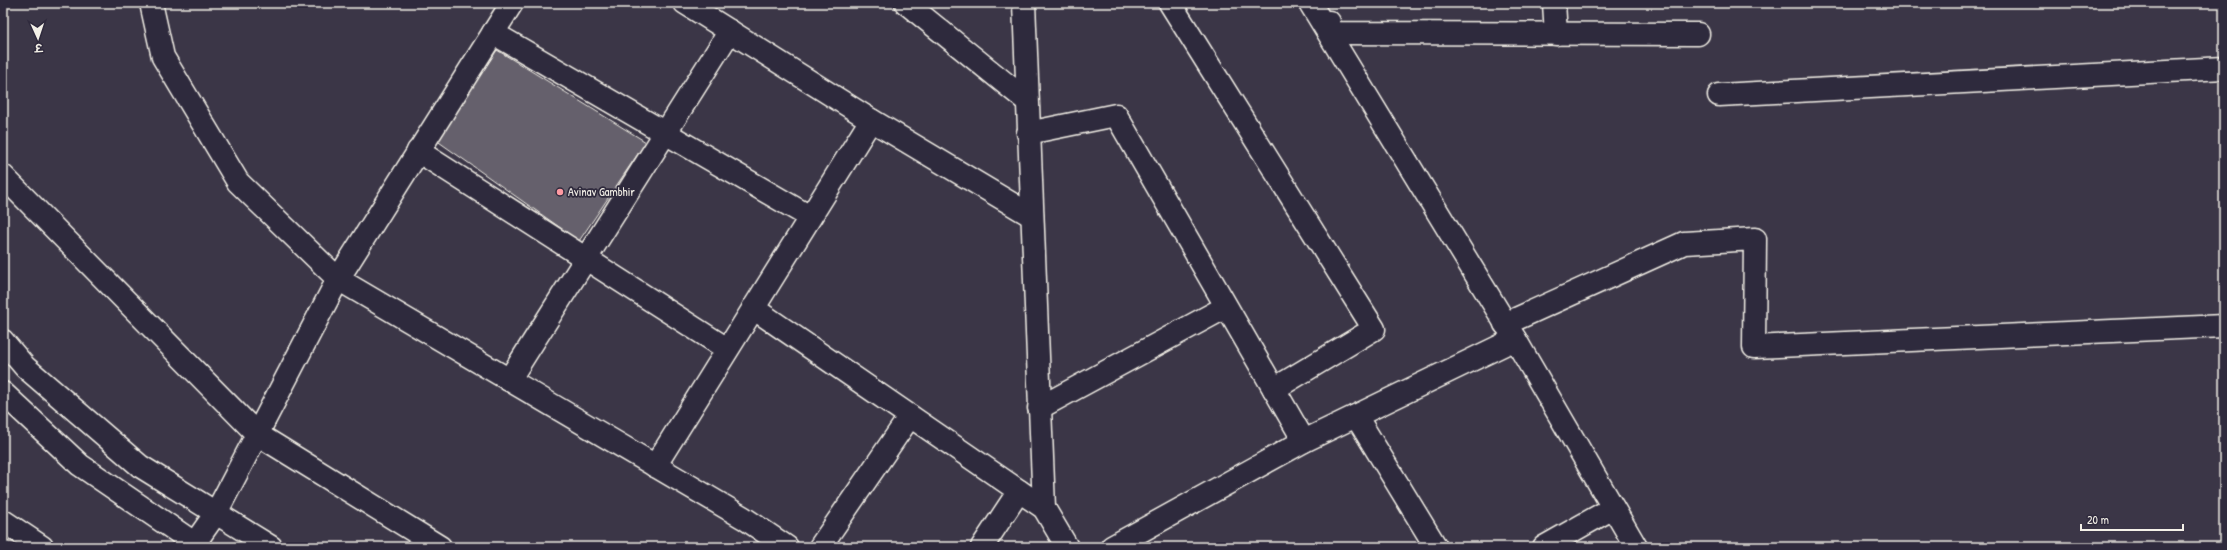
<svg xmlns="http://www.w3.org/2000/svg" width="2227" height="550" font-family="'Patrick Hand','Playpen Sans Deva',sans-serif">
<style>
.building{fill:#65616c;stroke:#f4f1e8}
.lines{fill:none;stroke-linecap:round;stroke-linejoin:round}
.street-casing{stroke:#f4f1e8;stroke-width:25}
.secondary-casing{stroke:#f4f1e8;stroke-width:25}
.street{stroke:#2f2a3d;stroke-width:22}
.secondary{stroke:#2f2a3d;stroke-width:22}
.poi-dot{fill:#ff9aa2;stroke:#2f2a3d;stroke-width:1.5}
.labels{text-anchor:middle;stroke-width:3.5;stroke-linejoin:round;paint-order:stroke}
.poi-label{font-size:12px;fill:#f4f1e8;stroke:#2f2a3d;text-anchor:start}
</style>
<rect width="100%" height="100%" fill="#3b3647"/>
<filter id="ink" filterUnits="userSpaceOnUse"><feTurbulence type="fractalNoise" baseFrequency=".025" numOctaves="2"/><feDisplacementMap in="SourceGraphic" scale="8" xChannelSelector="R" yChannelSelector="G"/><feConvolveMatrix kernelMatrix="1 2 1 2 8 2 1 2 1" color-interpolation-filters="sRGB"/></filter>
<g filter="url(#ink)">
<path class="building" d="M 497,50 L 646,142 L 579,241 L 436,140 Z"/>
<g class="lines">
<defs>
<g id="street">
<path d="M 151,3 L 163,57 L 238,182 L 338,279 L 744,518 L 787,547"/>
<path d="M 685,3 L 871,120 L 1032,216"/>
<path d="M 906,3 L 1027,101"/>
<path d="M 1024,3 L 1044,508"/>
<path d="M 1170,3 L 1374,329 L 1274,389"/>
<path d="M 1310,3 L 1515,339 L 1636,547"/>
<path d="M 1554,3 L 1556,34"/>
<path d="M 1329,22 L 1329,33 L 1698,34"/>
<path d="M 493,33 L 810,217"/>
<path d="M 1719,95 L 2224,68"/>
<path d="M 1028,133 L 1116,115 L 1304,441"/>
<path d="M 418,151 L 727,349"/>
<path d="M 3,176 L 257,434 L 440,547"/>
<path d="M 753,308 L 1044,508 L 1067,547"/>
<path d="M 1505,324 L 1684,243 L 1755,239 L 1754,347 L 2224,326"/>
<path d="M 509,380 L 730,31"/>
<path d="M 1039,408 L 1226,307"/>
<path d="M 1356,416 L 1436,547"/>
<path d="M 655,466 L 871,120"/>
<path d="M 3,521 L 42,547"/>
<path d="M 192,547 L 216,513 L 338,279 L 512,3"/>
<path d="M 820,547 L 910,416"/>
<path d="M 982,547 L 1019,491"/>
<path d="M 1112,547 L 1304,441 L 1515,339"/>
<path d="M 1544,547 L 1613,508"/>
</g>
<g id="secondary">
<path d="M 3,341 L 25,367 L 140,466 L 271,547"/>
<path d="M 3,393 L 80,465 L 200,547"/>
</g>
</defs>
<use href="#street" class="street-casing"/>
<use href="#secondary" class="secondary-casing"/>
<use href="#street" class="street"/>
<use href="#secondary" class="secondary"/>
</g>
</g>
<circle class="poi-dot" cx="560" cy="192" r="4"/>
<g class="labels">
<g class="poi-label">
<text x="568" y="196">Avinav Gambhir</text>
</g>
</g>
<rect width="2227" height="550" fill="none" stroke="#2f2a3d" stroke-width="16"/>
<rect x="8" y="8" width="2211" height="534" fill="none" stroke="#f4f1e8" stroke-width="1.5" filter="url(#ink)"/>
<g transform="translate(38 38) rotate(177)" stroke="#2f2a3d" stroke-width="3" paint-order="stroke">
<path d="M0-3L7 15L0 10L-7 15Z" fill="#f4f1e8"/>
<text y="-6" font-size="11" font-weight="bold" text-anchor="middle" fill="#f4f1e8">उ</text>
</g>
<path d="M2081 524v6h102v-6" fill="none" stroke="#f4f1e8" stroke-width="2"/>
<text x="2087" y="524" font-size="12" fill="#f4f1e8" stroke="#2f2a3d" stroke-width="3" paint-order="stroke">20 m</text>
</svg>
